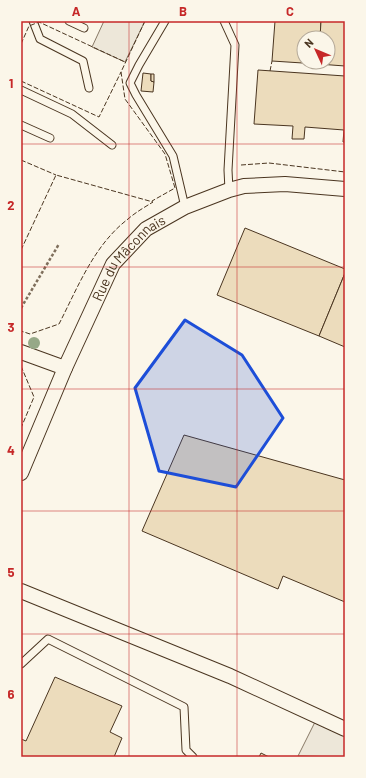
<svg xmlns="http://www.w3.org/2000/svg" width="366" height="778" font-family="Barlow,sans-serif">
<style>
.parking{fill:#ede7d9;stroke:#887966}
.building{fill:#ecdcbc;stroke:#4a3520}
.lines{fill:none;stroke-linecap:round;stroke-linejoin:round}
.lane-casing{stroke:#4a3520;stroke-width:9}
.street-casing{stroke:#4a3520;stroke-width:16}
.path{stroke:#7f6f5c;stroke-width:2.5;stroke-dasharray:3 2;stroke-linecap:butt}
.lane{stroke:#fbf6e9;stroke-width:7}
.street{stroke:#fbf6e9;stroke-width:14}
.fence{stroke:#4a3520;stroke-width:1;stroke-dasharray:5 2;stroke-linecap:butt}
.tree{fill:#96a887}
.marked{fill:#1d4ed8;fill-opacity:0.2;stroke:#1d4ed8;stroke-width:3;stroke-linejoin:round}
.grid{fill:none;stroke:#c62828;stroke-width:1;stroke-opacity:0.55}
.labels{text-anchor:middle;stroke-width:3;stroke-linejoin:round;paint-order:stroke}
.street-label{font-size:14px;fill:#4a3520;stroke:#fbf6e9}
.neatline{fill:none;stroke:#c62828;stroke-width:1.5}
.grid-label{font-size:13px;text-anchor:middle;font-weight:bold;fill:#c62828}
</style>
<rect width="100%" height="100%" fill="#fbf6e9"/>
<g class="parking">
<path d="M 104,21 L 145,21 L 125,62 L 92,47 Z"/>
<path d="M 315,722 L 345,736 L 345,757 L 298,756 Z"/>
</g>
<g class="building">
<path d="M 275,21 L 321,21 L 320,38 L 304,38 L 304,62 L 318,62 L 318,64 L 272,61 Z"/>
<path d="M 321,21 L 345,21 L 345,66 L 318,64 L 318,62 L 328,62 L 328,38 L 320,38 Z"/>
<path d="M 258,70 L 345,76 L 345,142 L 343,142 L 344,130 L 305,127 L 304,139 L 292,139 L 293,126 L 254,124 Z"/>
<path d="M 143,73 L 151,74 L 151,81 L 154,82 L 153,92 L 141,91 Z"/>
<path d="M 151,74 L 154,74 L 154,82 L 151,81 Z"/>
<path d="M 245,228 L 345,269 L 345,273 L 319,336 L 217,295 Z"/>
<path d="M 345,273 L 345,347 L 319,336 Z"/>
<path d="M 184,435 L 345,480 L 345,602 L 283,576 L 278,589 L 142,531 Z"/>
<path d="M 55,677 L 122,706 L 110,732 L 122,738 L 114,757 L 21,757 L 21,739 L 26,741 Z"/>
<path d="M 261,753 L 269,757 L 259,757 Z"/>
</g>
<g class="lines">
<defs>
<g id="lane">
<path d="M 33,21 L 40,39 L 83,61 L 89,88"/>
<path d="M 69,21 L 84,28"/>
<path d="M 165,21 L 139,65 L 130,83 L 136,95 L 173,156 L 185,207"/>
<path d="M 224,21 L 235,45 L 228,170 L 229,190"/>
<path d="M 21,90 L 72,114 L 112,145"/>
<path d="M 21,125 L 50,138"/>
<path d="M 21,664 L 48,639 L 184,707 L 186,750 L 193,757"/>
</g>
<g id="street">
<path d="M 21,352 L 65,368"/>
<path id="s1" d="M 21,473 L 65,368 L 113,264 L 146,229 L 185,207 L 229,190 L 244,186 L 285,184 L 345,189"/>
<path d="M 21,591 L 230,676 L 345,729"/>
</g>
</defs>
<use href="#lane" class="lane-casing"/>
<use href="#street" class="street-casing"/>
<path class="path" d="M 21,308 L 59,244"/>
<use href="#lane" class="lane"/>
<use href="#street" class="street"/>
<g class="fence">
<path d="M 145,21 L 121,72 L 125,99 L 165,154 L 175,188 L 152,201"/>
<path d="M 21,44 L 29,26 L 39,22 L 125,62"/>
<path d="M 270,71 L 272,61"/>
<path d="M 21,81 L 99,117 L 121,72"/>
<path d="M 21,160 L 56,175"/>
<path d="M 241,165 L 269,163 L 345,172"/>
<path d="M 21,250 L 56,175 L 153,202 C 145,207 136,212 128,219 C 94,245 78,287 59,324 L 30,334 L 21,331"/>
<path d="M 21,366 L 34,397 L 21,428"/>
</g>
</g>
<circle class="tree" cx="34" cy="343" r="6"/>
<path class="marked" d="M 185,320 L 242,355 L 283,418 L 236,487 L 159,471 L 135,388 Z"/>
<path class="grid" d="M 129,21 L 129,757M 237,21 L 237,757M 21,144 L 345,144M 21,267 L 345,267M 21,389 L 345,389M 21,511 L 345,511M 21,634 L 345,634"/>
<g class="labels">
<g class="street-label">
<text dy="5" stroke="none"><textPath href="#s1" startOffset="243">Rue du Mâconnais</textPath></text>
</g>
</g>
<rect width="366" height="778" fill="none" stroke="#fbf6e9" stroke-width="44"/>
<g transform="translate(316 50) rotate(314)"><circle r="19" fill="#fbf6e9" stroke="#b4a999"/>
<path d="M0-3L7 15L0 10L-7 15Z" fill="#c62828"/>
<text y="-6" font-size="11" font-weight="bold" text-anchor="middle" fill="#4a3520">N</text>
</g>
<rect x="22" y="22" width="322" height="734" class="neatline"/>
<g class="grid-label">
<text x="76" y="16">A</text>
<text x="183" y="16">B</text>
<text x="290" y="16">C</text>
<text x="11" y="88">1</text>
<text x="11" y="210">2</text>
<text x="11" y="332">3</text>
<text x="11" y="455">4</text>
<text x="11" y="577">5</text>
<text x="11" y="699">6</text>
</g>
</svg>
